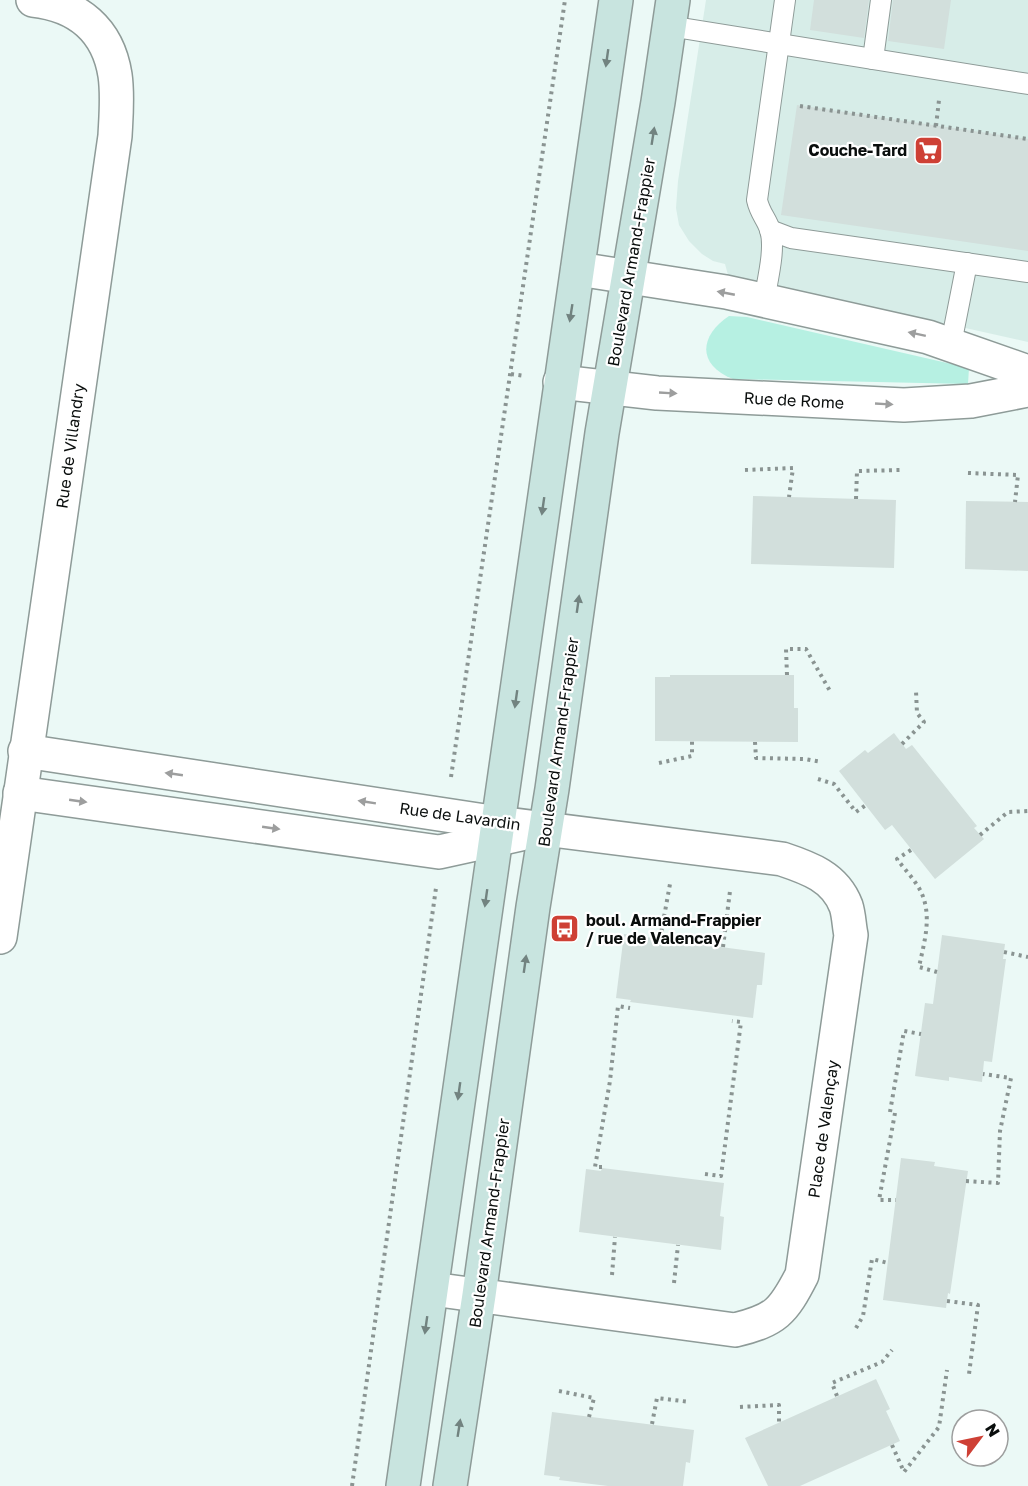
<svg xmlns="http://www.w3.org/2000/svg" width="1028" height="1486" font-family="'Golos Text',sans-serif">
<style>
.built{fill:#d7ede8}
.green{fill:#b6f0e2}
.building{fill:#d2dfdc}
.lines{fill:none;stroke-linecap:round;stroke-linejoin:round}
.lane-casing{stroke:#8e9b98;stroke-width:22}
.street-casing{stroke:#8e9b98;stroke-width:36}
.secondary-casing{stroke:#8e9b98;stroke-width:36}
.path{stroke:#8a9492;stroke-width:4;stroke-dasharray:3 4.5;stroke-linecap:butt}
.lane{stroke:#fff;stroke-width:20}
.street{stroke:#fff;stroke-width:33}
.secondary{stroke:#c8e4df;stroke-width:33}
.oneway{fill:#728380}
.oneway2{fill:#9d9e9e}
.labels{text-anchor:middle;stroke-width:4.5;stroke-linejoin:round;paint-order:stroke}
.poi-label{font-size:16px;font-weight:bold;fill:#090d0c;stroke:#fff;text-anchor:end}
.street-label{font-size:16px;fill:#090d0c;stroke:#fff}
</style>
<rect width="100%" height="100%" fill="#ebf9f6"/>
<path class="built" d="M 706,0 L 1028,0 L 1028,342 L 728,275 L 725,264 L 713,261 L 702,254 L 689,241 L 679,225 L 676,208 L 678,181 Z"/>
<path class="green" d="M 729,316 L 747,317 L 969,368 L 968,384 L 733,379 C 697,365 699,336 729,316 Z"/>
<g class="building">
<path d="M 814,0 L 869,0 L 864,38 L 810,30 Z"/>
<path d="M 893,0 L 951,0 L 944,49 L 888,41 Z"/>
<path d="M 797,105 L 1028,139 L 1028,251 L 781,215 Z"/>
<path d="M 753,496 L 896,500 L 894,568 L 751,564 Z"/>
<path d="M 966,501 L 1028,502 L 1028,571 L 965,569 Z"/>
<path d="M 670,675 L 794,675 L 794,708 L 798,708 L 798,742 L 655,741 L 655,677 L 670,677 Z"/>
<path d="M 894,733 L 906,749 L 912,745 L 977,826 L 974,828 L 984,839 L 935,879 L 892,825 L 885,830 L 839,771 L 865,750 L 868,753 Z"/>
<path d="M 624,934 L 765,953 L 762,985 L 757,985 L 753,1018 L 630,1002 L 631,1000 L 616,998 Z"/>
<path d="M 942,935 L 1005,944 L 1003,959 L 1006,959 L 992,1062 L 984,1061 L 982,1082 L 949,1077 L 949,1081 L 915,1076 L 925,1003 L 933,1004 Z"/>
<path d="M 901,1158 L 935,1162 L 934,1166 L 968,1171 L 950,1294 L 948,1293 L 946,1308 L 883,1300 Z"/>
<path d="M 602,1168 L 724,1183 L 720,1216 L 724,1217 L 721,1250 L 579,1232 L 586,1169 L 601,1171 Z"/>
<path d="M 876,1379 L 890,1409 L 886,1411 L 900,1441 L 800,1486 L 768,1486 L 745,1438 Z"/>
<path d="M 552,1412 L 694,1430 L 690,1463 L 686,1462 L 683,1486 L 608,1486 L 559,1480 L 560,1477 L 544,1475 Z"/>
</g>
<g class="lines">
<defs>
<g id="lane">
<path d="M 669,26 L 1028,84"/>
<path d="M 873,59 L 881,0"/>
<path d="M 770,230 L 791,238 L 1028,272"/>
<path d="M 764,301 C 767,282 776,248 770,230 C 767,219 760,214 757,200 L 785,0"/>
<path d="M 951,344 L 967,263"/>
</g>
<g id="street">
<path d="M 578,269 L 726,292 L 928,337 L 1028,372"/>
<path d="M 560,382 L 657,393 L 904,405 L 971,401 L 1028,390"/>
<path d="M 25,751 L 498,823 L 782,859 C 809,868 835,877 846,906 C 849,915 849,926 851,935 L 802,1275 C 783,1312 776,1320 735,1330 L 432,1289"/>
<path d="M 20,793 L 439,852 L 521,834"/>
<path d="M 0,937 L 115,136 C 116,116 118,95 115,75 C 108,30 78,5 33,0"/>
</g>
<g id="secondary">
<path d="M 403,1486 L 616,0"/>
<path d="M 450,1486 L 479,1295 L 533,907 L 552,789 L 602,433 L 658,102 L 673,0"/>
</g>
</defs>
<use href="#lane" class="lane-casing"/>
<use href="#street" class="street-casing"/>
<use href="#secondary" class="secondary-casing"/>
<g class="path">
<path d="M 800,106 L 1028,139"/>
<path d="M 936,126 L 939,100"/>
<path d="M 511,374 L 525,376"/>
<path d="M 745,470 L 793,468 L 789,497"/>
<path d="M 968,473 L 1018,475 L 1015,502"/>
<path d="M 856,499 L 857,471 L 901,470"/>
<path d="M 787,675 L 786,649 L 806,649 L 830,691"/>
<path d="M 755,742 L 756,758 L 805,759 L 822,762"/>
<path d="M 902,744 L 924,722 L 917,713 L 916,691"/>
<path d="M 659,763 L 692,756 L 692,741"/>
<path d="M 451,777 L 565,0"/>
<path d="M 818,779 L 834,784 L 856,812 L 866,805"/>
<path d="M 980,835 L 1008,812 L 1028,811"/>
<path d="M 911,850 L 897,859 C 905,870 917,882 922,894 C 932,918 924,943 919,967 L 937,972"/>
<path d="M 660,939 L 670,884"/>
<path d="M 723,947 L 730,891"/>
<path d="M 1004,952 L 1028,957"/>
<path d="M 890,1112 L 904,1031 L 921,1034"/>
<path d="M 895,1113 L 879,1200 L 896,1200"/>
<path d="M 602,1167 L 595,1167 L 610,1081 L 618,1006 L 630,1008"/>
<path d="M 705,1174 L 721,1176 L 741,1022 L 732,1021"/>
<path d="M 966,1181 L 998,1183 L 1000,1131 L 1011,1078 L 983,1074"/>
<path d="M 612,1275 L 615,1237"/>
<path d="M 674,1283 L 678,1245"/>
<path d="M 947,1301 L 978,1305 L 969,1374"/>
<path d="M 856,1328 L 863,1316 L 872,1259 L 888,1263"/>
<path d="M 559,1391 L 594,1398 L 589,1417"/>
<path d="M 837,1396 L 832,1383 L 882,1362 L 892,1350"/>
<path d="M 740,1407 L 779,1405 L 779,1422"/>
<path d="M 652,1424 L 657,1398 L 690,1402"/>
<path d="M 892,1445 L 904,1472 L 939,1427 L 947,1370"/>
<path d="M 352,1486 L 436,888"/>
</g>
<use href="#lane" class="lane"/>
<use href="#street" class="street"/>
<use href="#secondary" class="secondary"/>
</g>
<defs><path id="oneway-solid" d="M-6-.8H1V-3.2L6.5 0L1 3.2V.8H-6Z" transform="scale(1.5)"/></defs>
<g class="oneway">
<use href="#oneway-solid" transform="translate(607 58) rotate(98)"/>
<use href="#oneway-solid" transform="translate(653 136) rotate(-81)"/>
<use href="#oneway-solid" transform="translate(571 313) rotate(99)"/>
<use href="#oneway-solid" transform="translate(543 506) rotate(98)"/>
<use href="#oneway-solid" transform="translate(578 604) rotate(-82)"/>
<use href="#oneway-solid" transform="translate(516 699) rotate(98)"/>
<use href="#oneway-solid" transform="translate(486 898) rotate(98)"/>
<use href="#oneway-solid" transform="translate(525 964) rotate(-82)"/>
<use href="#oneway-solid" transform="translate(459 1091) rotate(98)"/>
<use href="#oneway-solid" transform="translate(426 1325) rotate(98)"/>
<use href="#oneway-solid" transform="translate(459 1428) rotate(-81)"/>
</g>
<g class="oneway2">
<use href="#oneway-solid" transform="translate(726 293) rotate(-169)"/>
<use href="#oneway-solid" transform="translate(917 334) rotate(-168)"/>
<use href="#oneway-solid" transform="translate(668 393) rotate(3)"/>
<use href="#oneway-solid" transform="translate(884 404) rotate(3)"/>
<use href="#oneway-solid" transform="translate(174 774) rotate(-172)"/>
<use href="#oneway-solid" transform="translate(78 801) rotate(8)"/>
<use href="#oneway-solid" transform="translate(367 802) rotate(-171)"/>
<use href="#oneway-solid" transform="translate(271 828) rotate(8)"/>
</g>
<defs>
<symbol id="supermarket-square" viewBox="-11 -11 22 22"><rect x="-9" y="-9" width="18" height="18" rx="4" fill="#ce4035" stroke="#fff"/><path d="M-6-5.5h2.5l.6 2H6L4.5 2H-2.5L-4.4-4H-6ZM-1.5 3.2a1.3 1.3 0 1 0 .1 0ZM3 3.2a1.3 1.3 0 1 0 .1 0Z" fill="#fff"/></symbol>
<symbol id="bus-square" viewBox="-11 -11 22 22"><rect x="-9" y="-9" width="18" height="18" rx="4" fill="#ce4035" stroke="#fff"/><path d="M-5-6H5V4H4V6H2V4H-2V6H-4V4H-5ZM-3.5-4V0h7V-4ZM-3.5 1.2v1.5H-2V1.2ZM2 1.2v1.5H3.5V1.2Z" fill="#fff"/></symbol>
</defs>
<g fill-rule="evenodd">
<use href="#supermarket-square" x="912" y="134" width="33" height="33"/>
<use href="#bus-square" x="548" y="912" width="33" height="33"/>
</g>
<g class="labels">
<g class="poi-label">
<text x="907" y="156">Couche-Tard</text>
<text x="586" y="926" text-anchor="start">boul. Armand-Frappier<tspan x="586" dy="18">/ rue de Valencay</tspan></text>
</g>
<g class="street-label">
<text transform="translate(631 262) rotate(-80)" y="6">Boulevard Armand-Frappier</text>
<text transform="translate(794 400) rotate(3)" y="6">Rue de Rome</text>
<text transform="translate(70 446) rotate(-82)" y="6">Rue de Villandry</text>
<text transform="translate(558 742) rotate(-82)" y="6">Boulevard Armand-Frappier</text>
<text transform="translate(460 816) rotate(8)" y="6">Rue de Lavardin</text>
<text transform="translate(823 1129) rotate(-82)" y="6">Place de Valençay</text>
<text transform="translate(489 1223) rotate(-82)" y="6">Boulevard Armand-Frappier</text>
</g>
</g>
<g transform="translate(980 1438) rotate(58)"><circle r="28" fill="#ffffff" stroke="#9d9e9e" stroke-width="1.5"/>
<path d="M0-4.5L10 22L0 15L-10 22Z" fill="#ce4035"/>
<text y="-9" font-size="16" font-weight="bold" text-anchor="middle" fill="#090d0c">N</text>
</g>
</svg>
